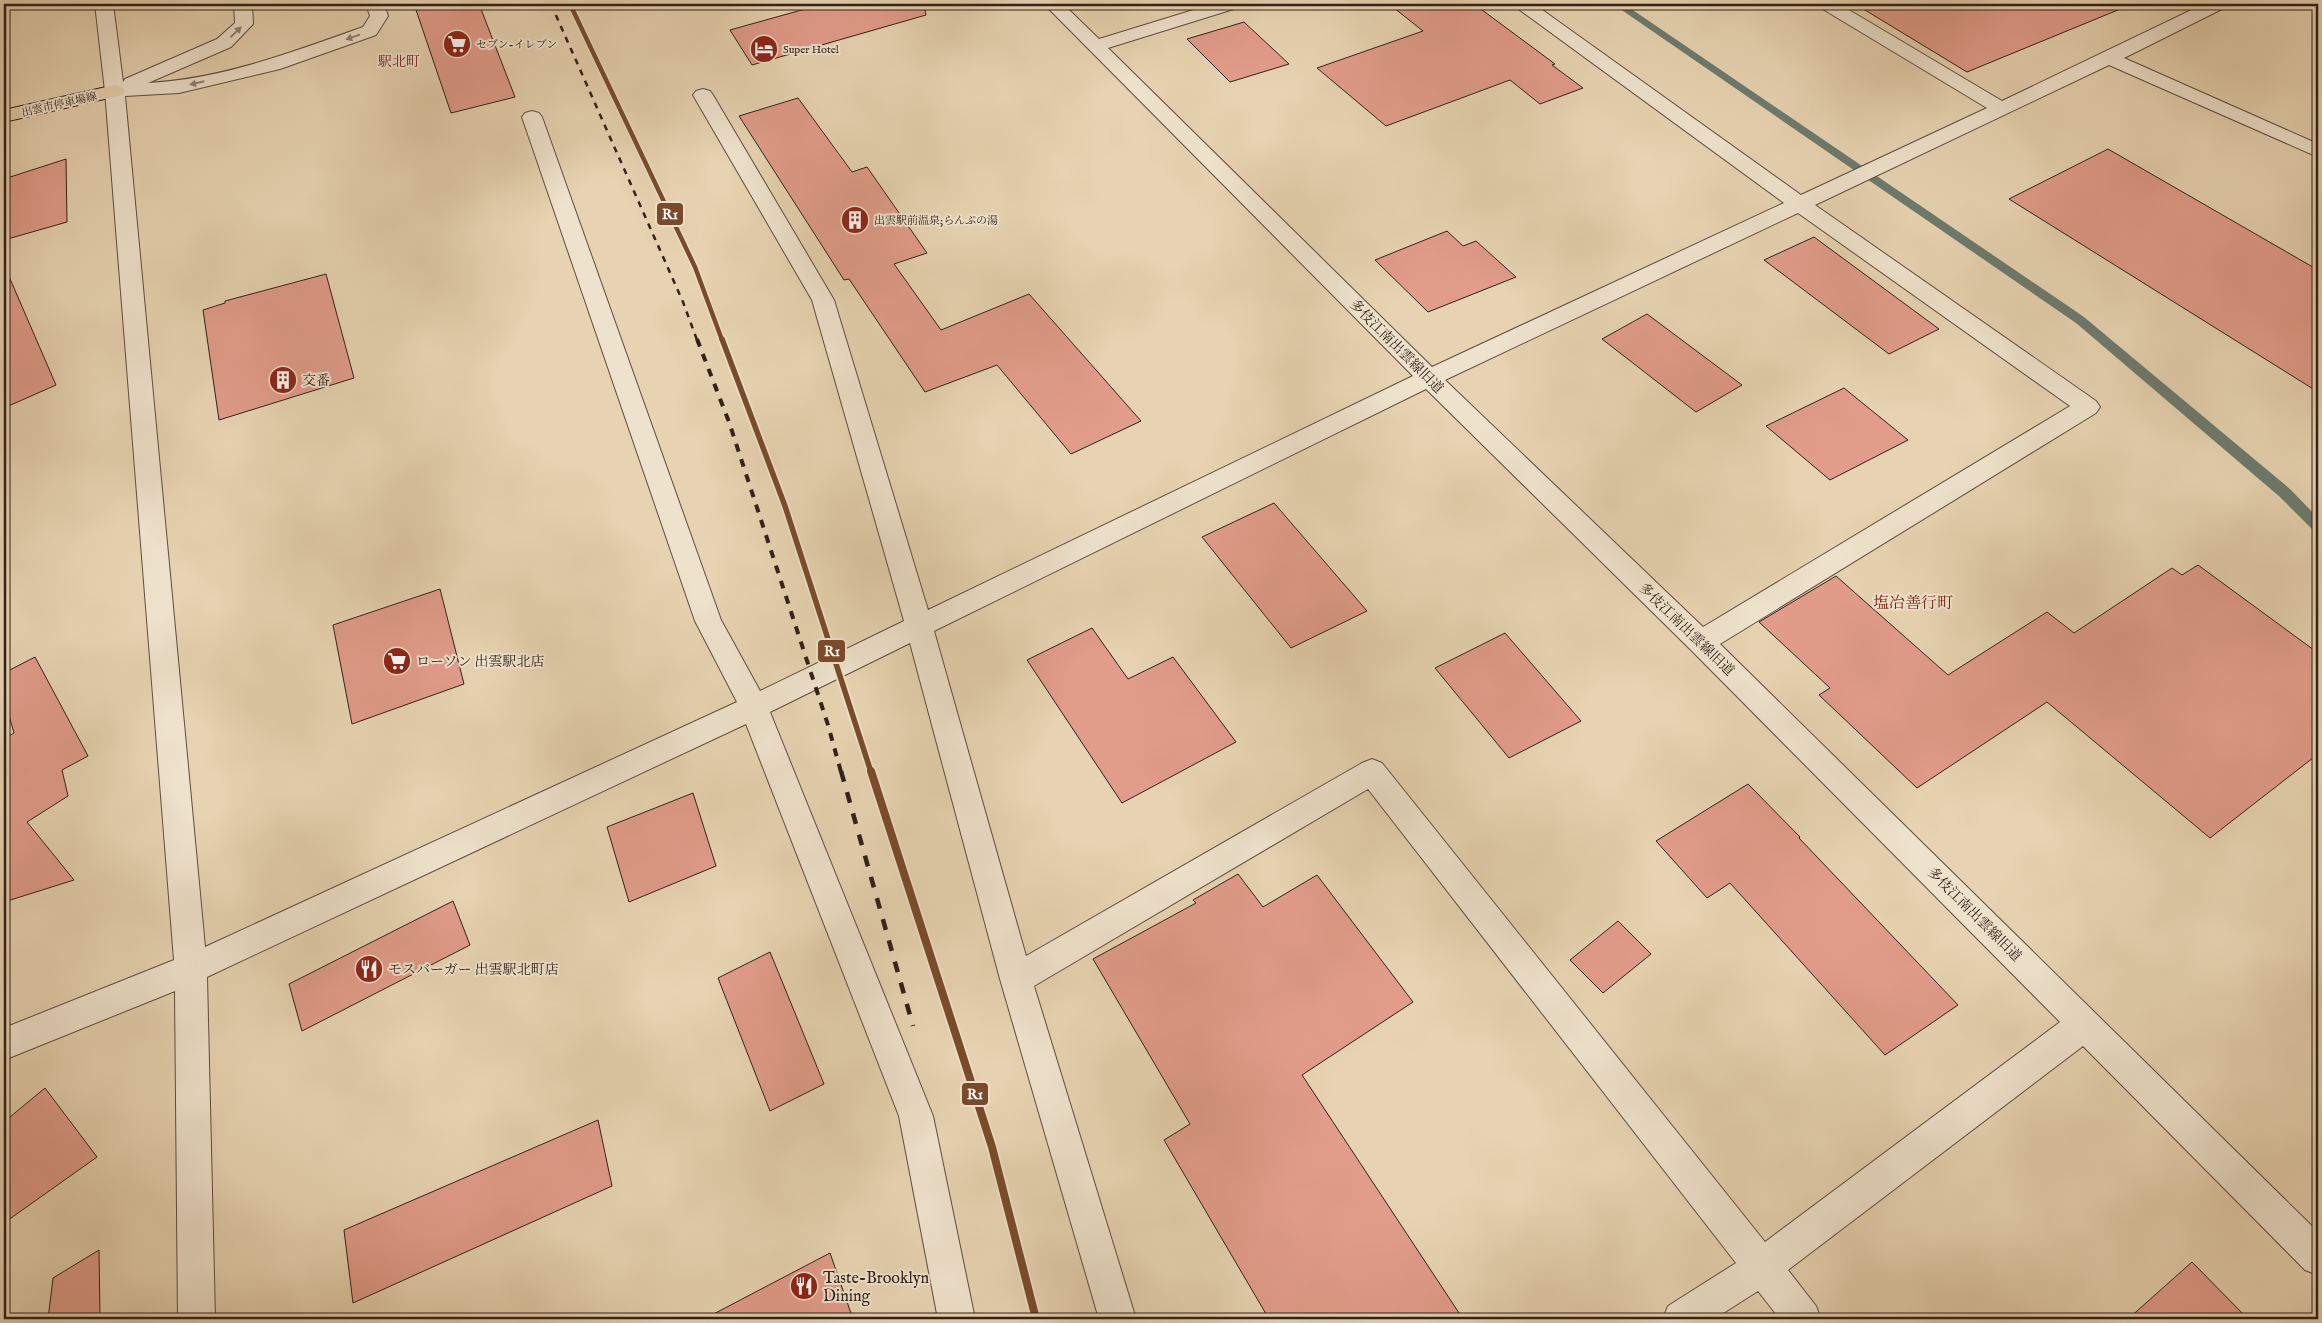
<svg xmlns="http://www.w3.org/2000/svg" width="2322" height="1323" font-family="'IM FELL English','Noto Serif JP',serif">
<style>
.lines{fill:none;stroke-linecap:round;stroke-linejoin:round}
.stream{fill:#6e7b6f;fill-rule:evenodd}
.building{fill:#e19c8a;stroke:#312019}
.minor-casing{stroke:#5e4d3f;stroke-width:2}
.major-casing{stroke:#312019;stroke-width:2}
.minor{fill:#efe2cc;fill-rule:evenodd}
.major{fill:#e7d3b1;fill-rule:evenodd}
.rail-far2{stroke:#312019;stroke-width:2.5;stroke-dasharray:6 6;stroke-linecap:butt}
.rail-far1{stroke:#312019;stroke-width:4;stroke-dasharray:8 8;stroke-linecap:butt}
.rail{stroke:#312019;stroke-width:4.5;stroke-dasharray:11 11;stroke-linecap:butt}
.rail-1-far2-casing{stroke:#efe2cc;stroke-width:7}
.rail-1-far1-casing{stroke:#efe2cc;stroke-width:9}
.rail-1-casing{stroke:#efe2cc;stroke-width:11}
.rail-1-far2{stroke:#7a4b2a;stroke-width:4.5}
.rail-1-far1{stroke:#7a4b2a;stroke-width:5.5}
.rail-1{stroke:#7a4b2a;stroke-width:8}
.oneway{fill:#908172}
.labels{text-anchor:middle;stroke-width:4;stroke-linejoin:round;paint-order:stroke}
.far-poi-label{font-size:11px;fill:#312019;stroke:#efe2cc;text-anchor:start}
.far-street-label{font-size:11px;fill:#312019;stroke:#efe2cc}
.far-quarter-label{font-size:14px;fill:#7a1f14;stroke:#efe2cc}
.street-label{font-size:14px;fill:#312019;stroke:#efe2cc}
.poi-label{font-size:14px;fill:#312019;stroke:#efe2cc;text-anchor:start}
.quarter-label{font-size:16px;fill:#7a1f14;stroke:#efe2cc}
.near-poi-label{font-size:16px;fill:#312019;stroke:#efe2cc;text-anchor:start}
.line-badge{stroke:#efe2cc;stroke-width:2}
.badge-label{font-size:14px;text-anchor:middle;font-weight:bold;fill:#fff}
</style>
<rect width="100%" height="100%" fill="#e7d3b1"/>
<filter id="stains"><feTurbulence type="fractalNoise" baseFrequency=".004" numOctaves="4"/><feColorMatrix values="0 0 0 0 .2 0 0 0 0 .09 0 0 0 0 .02 0 0 0 .5 -.17"/></filter>
<radialGradient id="worn" r=".72"><stop offset=".6" stop-color="#630" stop-opacity="0"/><stop offset="1" stop-color="#630" stop-opacity=".3"/></radialGradient>
<g class="lines">
<path class="stream" d="M 1613,4 L 1624,4 L 2084,317 L 2290,489 L 2318,518 L 2318,531 L 2313,530 L 2280,497 L 2076,323 Z"/>
</g>
<g class="building">
<path d="M 414,4 L 479,4 L 515,97 L 451,113 Z"/>
<path d="M 823,4 L 924,4 L 926,15 L 752,65 L 730,30 Z"/>
<path d="M 1389,4 L 1474,4 L 1555,64 L 1552,65 L 1583,88 L 1540,104 L 1510,80 L 1386,126 L 1317,68 L 1423,31 Z"/>
<path d="M 1855,4 L 2129,4 L 2130,5 L 1967,72 Z"/>
<path d="M 1244,22 L 1289,64 L 1230,82 L 1187,39 Z"/>
<path d="M 798,98 L 852,172 L 867,167 L 927,253 L 894,264 L 941,330 L 1029,294 L 1141,421 L 1071,454 L 997,365 L 925,392 L 849,279 L 844,280 L 739,116 Z"/>
<path d="M 2108,149 L 2318,270 L 2318,392 L 2009,199 Z"/>
<path d="M 66,159 L 67,222 L 4,240 L 4,179 Z"/>
<path d="M 1447,231 L 1463,246 L 1476,241 L 1516,277 L 1428,312 L 1375,260 Z"/>
<path d="M 1814,237 L 1939,329 L 1889,354 L 1764,260 Z"/>
<path d="M 4,265 L 56,385 L 4,408 Z"/>
<path d="M 326,274 L 354,378 L 219,420 L 203,310 L 225,303 L 225,301 Z"/>
<path d="M 1647,314 L 1742,385 L 1696,412 L 1602,339 Z"/>
<path d="M 1844,388 L 1908,440 L 1830,480 L 1766,426 Z"/>
<path d="M 1274,503 L 1367,611 L 1291,648 L 1202,537 Z"/>
<path d="M 2198,565 L 2318,653 L 2318,754 L 2210,838 L 2047,702 L 1917,788 L 1819,695 L 1830,688 L 1759,622 L 1836,576 L 1948,675 L 2047,612 L 2074,633 L 2172,568 L 2182,575 Z"/>
<path d="M 440,589 L 464,684 L 352,724 L 333,625 Z"/>
<path d="M 1092,628 L 1128,679 L 1173,657 L 1236,742 L 1122,803 L 1027,660 Z"/>
<path d="M 1505,633 L 1581,721 L 1509,758 L 1435,668 Z"/>
<path d="M 35,657 L 88,756 L 62,770 L 68,796 L 27,822 L 74,880 L 4,902 L 4,739 L 14,733 L 4,698 L 4,673 Z"/>
<path d="M 1748,784 L 1800,837 L 1799,838 L 1958,1005 L 1885,1055 L 1730,883 L 1707,898 L 1656,841 Z"/>
<path d="M 693,793 L 716,866 L 629,902 L 607,827 Z"/>
<path d="M 1238,874 L 1263,907 L 1317,875 L 1413,1002 L 1302,1075 L 1463,1319 L 1269,1319 L 1164,1140 L 1190,1124 L 1093,959 L 1196,903 L 1193,900 Z"/>
<path d="M 453,901 L 470,945 L 302,1031 L 289,984 Z"/>
<path d="M 1618,921 L 1651,954 L 1603,993 L 1570,960 Z"/>
<path d="M 770,952 L 824,1084 L 770,1111 L 718,978 Z"/>
<path d="M 45,1088 L 97,1157 L 4,1223 L 4,1122 Z"/>
<path d="M 598,1120 L 612,1186 L 353,1303 L 344,1230 Z"/>
<path d="M 99,1250 L 100,1319 L 48,1319 L 53,1278 Z"/>
<path d="M 830,1253 L 853,1319 L 704,1319 Z"/>
<path d="M 2192,1262 L 2248,1319 L 2128,1319 Z"/>
</g>
<g class="lines">
<defs>
<g id="minor">
<path d="M 95,4 L 113,4 L 123,82 L 125,79 L 217,39 L 235,23 L 234,4 L 252,4 L 253,24 L 231,47 L 148,83 C 222,79 293,52 363,27 L 370,16 L 366,4 L 384,4 L 388,16 L 376,35 L 280,69 L 179,93 L 125,96 L 205,947 L 737,702 L 695,621 L 522,117 L 525,113 L 532,111 L 539,113 L 542,117 L 721,620 L 760,691 L 904,621 L 812,300 L 693,95 L 696,91 L 703,89 L 710,91 L 713,95 L 834,300 L 928,610 L 1413,376 L 1044,4 L 1063,4 L 1099,39 L 1213,4 L 1240,4 L 1237,8 L 1108,48 L 1432,367 L 1784,203 L 1517,8 L 1514,4 L 1534,4 L 1801,195 L 1987,108 L 1821,8 L 1818,4 L 1839,4 L 2002,101 L 2204,4 L 2227,4 L 2224,8 L 2124,58 L 2318,144 L 2318,157 L 2109,65 L 1815,205 L 2096,401 L 2100,407 L 2096,413 L 1720,644 L 2318,1232 L 2318,1275 L 2305,1270 L 2083,1046 L 1788,1270 L 1816,1306 L 1821,1319 L 1780,1319 L 1758,1291 L 1714,1319 L 1663,1319 L 1668,1306 L 1736,1263 L 1368,789 L 1034,986 L 1136,1319 L 1099,1319 L 1000,979 L 910,643 L 770,712 L 933,1116 L 975,1319 L 938,1319 L 899,1116 L 746,724 L 207,977 L 215,1319 L 178,1319 L 175,991 L 4,1060 L 4,1028 L 174,960 L 105,91 ZM 1798,213 L 2070,406 L 1703,627 L 1445,380 ZM 1426,389 L 1691,650 L 2060,1022 L 1765,1242 L 1382,763 L 1372,759 L 1362,763 L 1026,956 L 934,631 Z"/>
<path d="M 2306,4 L 2318,4 L 2318,10 L 2309,8 Z"/>
</g>
<path id="major" d="M 115,85 L 122,87 L 125,91 L 122,95 L 4,122 L 4,110 Z"/>
</defs>
<use href="#minor" class="minor-casing"/>
<use href="#major" class="major-casing"/>
<use href="#minor" class="minor"/>
<use href="#major" class="major"/>
<path class="rail-far2" d="M 551,4 L 683,302 L 697,340"/>
<path class="rail-far1" d="M 697,339 L 729,422 L 828,725 L 841,772"/>
<path class="rail" d="M 841,771 L 913,1026"/>
<defs>
<path id="rail-1-far2" d="M 570,4 L 695,267 L 722,340"/>
<path id="rail-1-far1" d="M 722,339 L 785,506 L 871,772"/>
<path id="rail-1" d="M 871,771 L 992,1147 L 1036,1319"/>
</defs>
<use href="#rail-1-far2" class="rail-1-far2-casing"/>
<use href="#rail-1-far1" class="rail-1-far1-casing"/>
<use href="#rail-1" class="rail-1-casing"/>
<use href="#rail-1-far2" class="rail-1-far2"/>
<use href="#rail-1-far1" class="rail-1-far1"/>
<use href="#rail-1" class="rail-1"/>
</g>
<defs><path id="oneway-solid" d="M-6-.8H1V-3.2L6.5 0L1 3.2V.8H-6Z" transform="scale(1.25)"/></defs>
<g class="oneway">
<use href="#oneway-solid" transform="translate(236 32) rotate(-44)"/>
<use href="#oneway-solid" transform="translate(353 37) rotate(161)"/>
<use href="#oneway-solid" transform="translate(197 83) rotate(167)"/>
</g>
<defs>
<symbol id="supermarket-disc" viewBox="-11 -11 22 22"><circle r="9.5" fill="#8f2418" stroke="#efe2cc"/><path d="M-6-5.5h2.5l.6 2H6L4.5 2H-2.5L-4.4-4H-6ZM-1.5 3.2a1.3 1.3 0 1 0 .1 0ZM3 3.2a1.3 1.3 0 1 0 .1 0Z" fill="#fff"/></symbol>
<symbol id="hotel-disc" viewBox="-11 -11 22 22"><circle r="9.5" fill="#8f2418" stroke="#efe2cc"/><path d="M-6-4.5h1.5V1H6V5H4.5V3h-9V5H-6ZM-4 0a1.8 1.8 0 1 1 3.6 0ZM.5 0V-2.5h3Q6-2.5 6 0Z" fill="#fff"/></symbol>
<symbol id="building-disc" viewBox="-11 -11 22 22"><circle r="9.5" fill="#8f2418" stroke="#efe2cc"/><path d="M-4-6H4V6H1V3H-1V6H-4ZM-2.5-4.3h1.7v1.8h-1.7ZM.8-4.3h1.7v1.8H.8ZM-2.5-1h1.7V.8h-1.7ZM.8-1h1.7V.8H.8Z" fill="#fff"/></symbol>
<symbol id="restaurant-disc" viewBox="-11 -11 22 22"><circle r="9.5" fill="#8f2418" stroke="#efe2cc"/><path d="M-5-6h1v4h1v-4h1v4h1v-4h1v5L-1.5 .5V6h-2V.5L-5-1ZM5-6V6H3V1.5H1.5Q1.5-4 5-6Z" fill="#fff"/></symbol>
</defs>
<g fill-rule="evenodd">
<use href="#supermarket-disc" x="441" y="28" width="32" height="32"/>
<use href="#hotel-disc" x="748" y="33" width="32" height="32"/>
<use href="#building-disc" x="839" y="204" width="32" height="32"/>
<use href="#building-disc" x="267" y="364" width="32" height="32"/>
<use href="#supermarket-disc" x="381" y="645" width="32" height="32"/>
<use href="#restaurant-disc" x="353" y="953" width="32" height="32"/>
<use href="#restaurant-disc" x="788" y="1270" width="32" height="32"/>
</g>
<g class="labels">
<g class="far-poi-label">
<text x="476" y="48">セブン-イレブン</text>
<text x="783" y="53">Super Hotel</text>
<text x="874" y="224">出雲駅前温泉;らんぷの湯</text>
</g>
<g class="far-street-label">
<text transform="translate(59 104) rotate(-13)" y="4">出雲市停車場線</text>
</g>
<g class="far-quarter-label">
<text x="399" y="66">駅北町</text>
</g>
<g class="street-label">
<text transform="translate(1397 346) rotate(45)" y="5">多伎江南出雲線旧道</text>
<text transform="translate(1687 629) rotate(44)" y="5">多伎江南出雲線旧道</text>
<text transform="translate(1975 914) rotate(45)" y="5">多伎江南出雲線旧道</text>
</g>
<g class="poi-label">
<text x="302" y="385">交番</text>
<text x="416" y="666">ローソン 出雲駅北店</text>
<text x="388" y="974">モスバーガー 出雲駅北町店</text>
</g>
<g class="quarter-label">
<text x="1913" y="608">塩冶善行町</text>
</g>
<g class="near-poi-label">
<text x="823" y="1283">Taste-Brooklyn<tspan x="823" dy="18">Dining</tspan></text>
</g>
</g>
<g class="line-badge">
<rect x="656" y="202" width="28" height="24" rx="5" fill="#7a4b2a"/>
<rect x="817" y="639" width="29" height="24" rx="5" fill="#7a4b2a"/>
<rect x="961" y="1082" width="28" height="24" rx="5" fill="#7a4b2a"/>
</g>
<g class="badge-label">
<text x="670" y="219">R1</text>
<text x="832" y="656">R1</text>
<text x="975" y="1099">R1</text>
</g>
<rect width="2322" height="1323" fill="none" stroke="#e7d3b1" stroke-width="20"/>
<rect x="5" y="5" width="2312" height="1313" fill="none" stroke="#312019" stroke-width="2.5"/>
<rect x="10" y="10" width="2302" height="1303" fill="none" stroke="#312019"/>
<rect width="100%" height="100%" filter="url(#stains)"/>
<rect width="100%" height="100%" fill="url(#worn)"/>
</svg>
